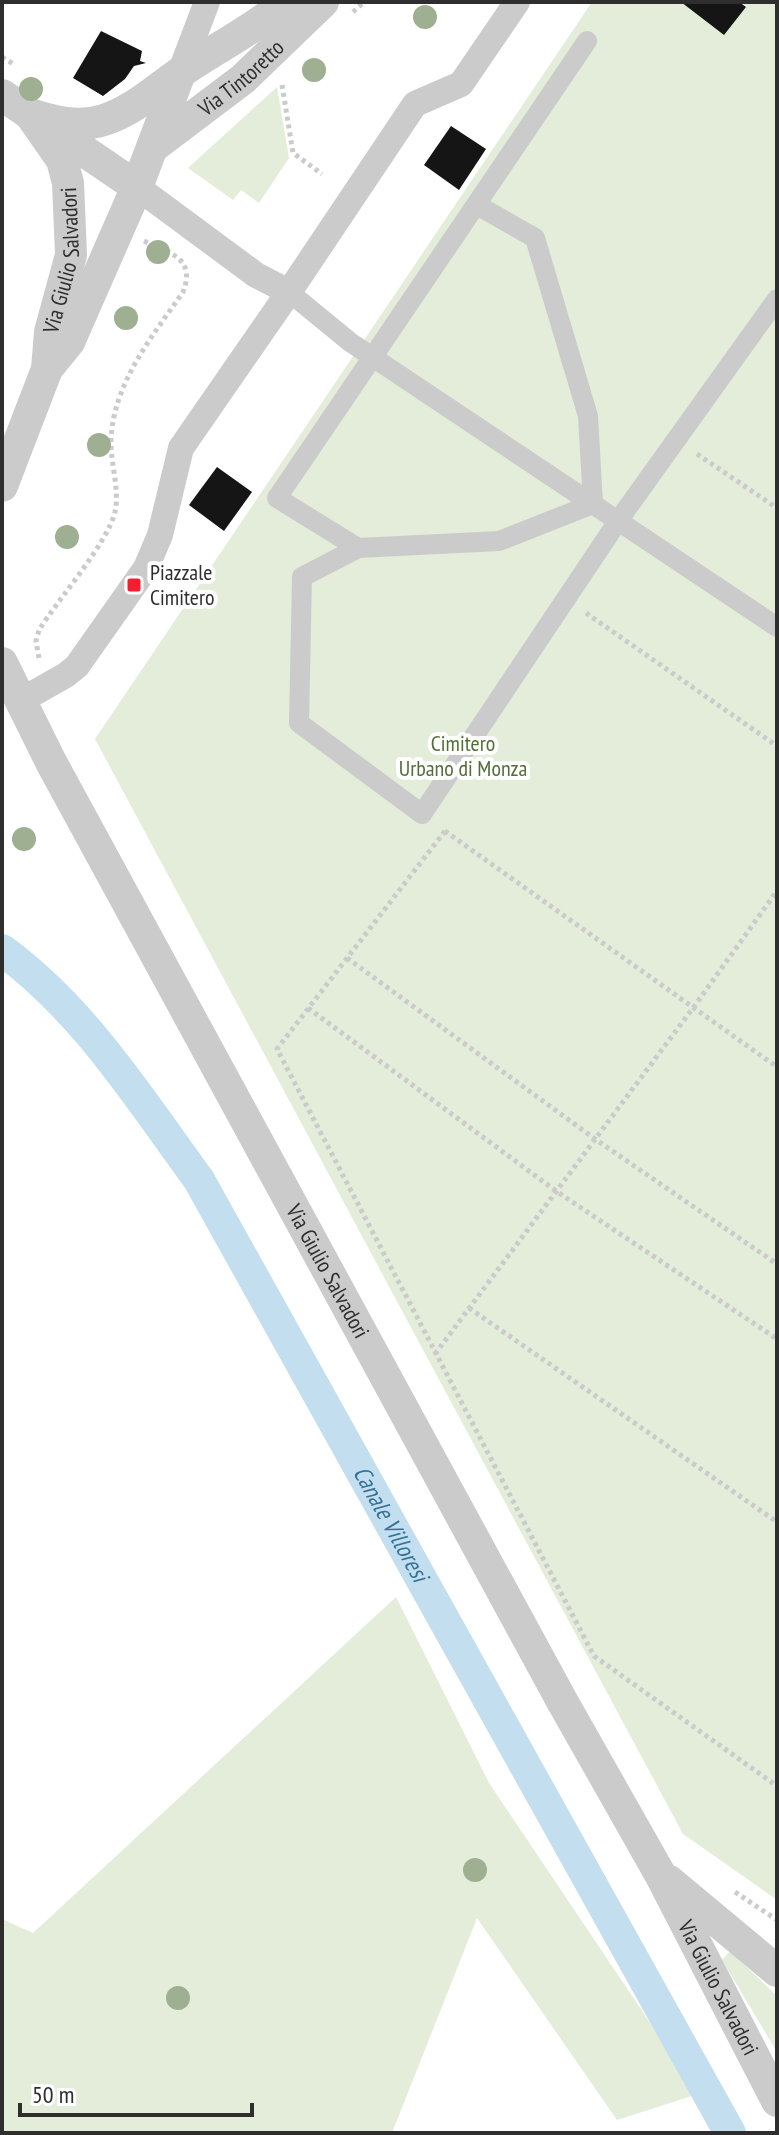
<svg xmlns="http://www.w3.org/2000/svg" width="779" height="2135" font-family="'PT Sans Narrow',sans-serif">
<style>
.green{fill:#e4edd9}
.lines{fill:none;stroke-linecap:round;stroke-linejoin:round}
.canal{stroke:#c3deef;stroke-width:32}
.building{fill:#151515}
.path{stroke:#cbcbcb;stroke-width:5;stroke-dasharray:4 4;stroke-linecap:butt}
.pedestrian{stroke:#cbcbcb;stroke-width:20}
.minor{stroke:#cbcbcb;stroke-width:26}
.tertiary{stroke:#cbcbcb;stroke-width:32}
.tree{fill:#9faf91}
.poi-dot{fill:#f71d2f;stroke:#fff;stroke-width:3}
.labels{text-anchor:middle;stroke-width:8;stroke-linejoin:round;paint-order:stroke}
.street-label{font-size:22px;fill:#2e2e2e;stroke:#fff}
.poi-label{font-size:22px;fill:#2e2e2e;stroke:#fff;text-anchor:start}
.park-label{font-size:22px;fill:#516e37;stroke:#fff}
.water-label{font-size:24px;font-style:italic;fill:#347298;stroke:#fff}
</style>
<rect width="100%" height="100%" fill="#fff"/>
<g class="green">
<path d="M 592,2 L 777,2 L 777,1900 L 683,1834 L 95,739 Z"/>
<path d="M 277,87 L 289,158 L 259,203 L 241,190 L 233,200 L 188,168 Z"/>
<path d="M 396,1597 L 489,1783 L 698,2094 L 617,2120 L 477,1918 L 392,2133 L 2,2133 L 2,1919 L 33,1933 Z"/>
<path d="M 730,1951 L 777,1996 L 777,2052 L 722,1960 Z"/>
</g>
<g class="lines">
<path class="canal" id="s1" d="M 2,950 C 85,1011 139,1098 199,1180 L 730,2133"/>
</g>
<g class="building">
<path d="M 681,2 L 739,2 L 746,7 L 724,35 Z"/>
<path d="M 101,31 L 142,51 L 140,61 L 146,63 L 134,66 L 125,79 L 103,96 L 73,78 Z"/>
<path d="M 451,126 L 486,149 L 459,190 L 424,165 Z"/>
<path d="M 217,467 L 252,492 L 224,531 L 189,505 Z"/>
</g>
<g class="lines">
<g class="path">
<path d="M 353,12 L 364,2"/>
<path d="M 2,57 L 15,65"/>
<path d="M 282,85 L 293,153 L 322,174"/>
<path d="M 697,454 L 777,508"/>
<path d="M 586,613 L 777,746"/>
<path d="M 39,658 L 36,641 L 39,630 C 59,598 107,544 115,512 C 120,489 110,462 111,439 C 114,382 152,337 183,292 C 196,258 170,253 144,241"/>
<path d="M 445,831 L 277,1049 L 594,1656 L 777,1786"/>
<path d="M 445,831 L 777,1067"/>
<path d="M 347,958 L 595,1139 L 777,1264"/>
<path d="M 308,1008 L 556,1191 L 777,1339"/>
<path d="M 469,1308 L 777,1522"/>
<path d="M 435,1354 L 693,1008 L 777,891"/>
<path d="M 735,1892 L 777,1920"/>
</g>
<g class="pedestrian">
<path d="M 477,205 L 535,238 L 588,416 L 593,504 L 499,541 L 358,548 L 277,498 L 587,41"/>
<path d="M 289,292 L 350,342 L 777,627"/>
<path d="M 358,548 L 302,577 L 299,723 L 422,814 L 618,521 L 777,299"/>
</g>
<g class="minor">
<path d="M 180,73 L 207,2"/>
<path d="M 289,292 L 415,104 L 461,84 L 517,2"/>
<path d="M 20,701 L 66,675 L 77,666 L 146,568 L 160,535 L 181,448 L 289,292 L 256,275 L 137,187"/>
</g>
<g class="tertiary">
<path d="M 2,95 L 137,187"/>
<path d="M 30,114 C 54,122 79,128 104,120 C 132,111 154,91 178,74 C 214,49 253,30 287,2"/>
<path id="s2" d="M 153,147 L 243,79 L 323,2"/>
<path d="M 47,369 L 69,342 L 137,187 L 180,73"/>
<path id="s3" d="M 2,486 L 47,369 L 50,332 L 71,255 L 68,183 L 62,160 L 30,114"/>
<path id="s4" d="M 2,663 L 51,762 L 562,1701 L 660,1874 L 777,2101"/>
<path d="M 669,1881 L 777,1971"/>
</g>
</g>
<g class="tree">
<circle cx="425" cy="17" r="12"/>
<circle cx="314" cy="70" r="12"/>
<circle cx="31" cy="89" r="12"/>
<circle cx="158" cy="252" r="12"/>
<circle cx="126" cy="318" r="12"/>
<circle cx="99" cy="445" r="12"/>
<circle cx="67" cy="537" r="12"/>
<circle cx="24" cy="839" r="12"/>
<circle cx="475" cy="1870" r="12"/>
<circle cx="178" cy="1998" r="12"/>
</g>
<rect class="poi-dot" x="126" y="577" width="16" height="16" rx="4"/>
<g class="labels">
<g class="street-label">
<text dy="8" stroke="none"><textPath href="#s2" startOffset="112">Via Tintoretto</textPath></text>
<text dy="8" stroke="none"><textPath href="#s3" startOffset="236">Via Giulio Salvadori</textPath></text>
<text dy="8" stroke="none"><textPath href="#s4" startOffset="690">Via Giulio Salvadori</textPath></text>
<text dy="8" stroke="none"><textPath href="#s4" startOffset="1506">Via Giulio Salvadori</textPath></text>
</g>
<g class="poi-label">
<text x="150" y="580">Piazzale<tspan x="150" dy="25">Cimitero</tspan></text>
</g>
<g class="park-label">
<text x="463" y="751">Cimitero<tspan x="463" dy="25">Urbano di Monza</tspan></text>
</g>
<g class="water-label">
<text dy="8" stroke="none"><textPath href="#s1" startOffset="698">Canale Villoresi</textPath></text>
</g>
</g>
<rect width="779" height="2135" fill="none" stroke="#2e2e2e" stroke-width="8"/>
<path d="M20 2103v12h232v-12" fill="none" stroke="#2e2e2e" stroke-width="4"/>
<text x="32" y="2103" font-size="24" fill="#2e2e2e" stroke="#ffffff" stroke-width="6" paint-order="stroke">50 m</text>
</svg>
